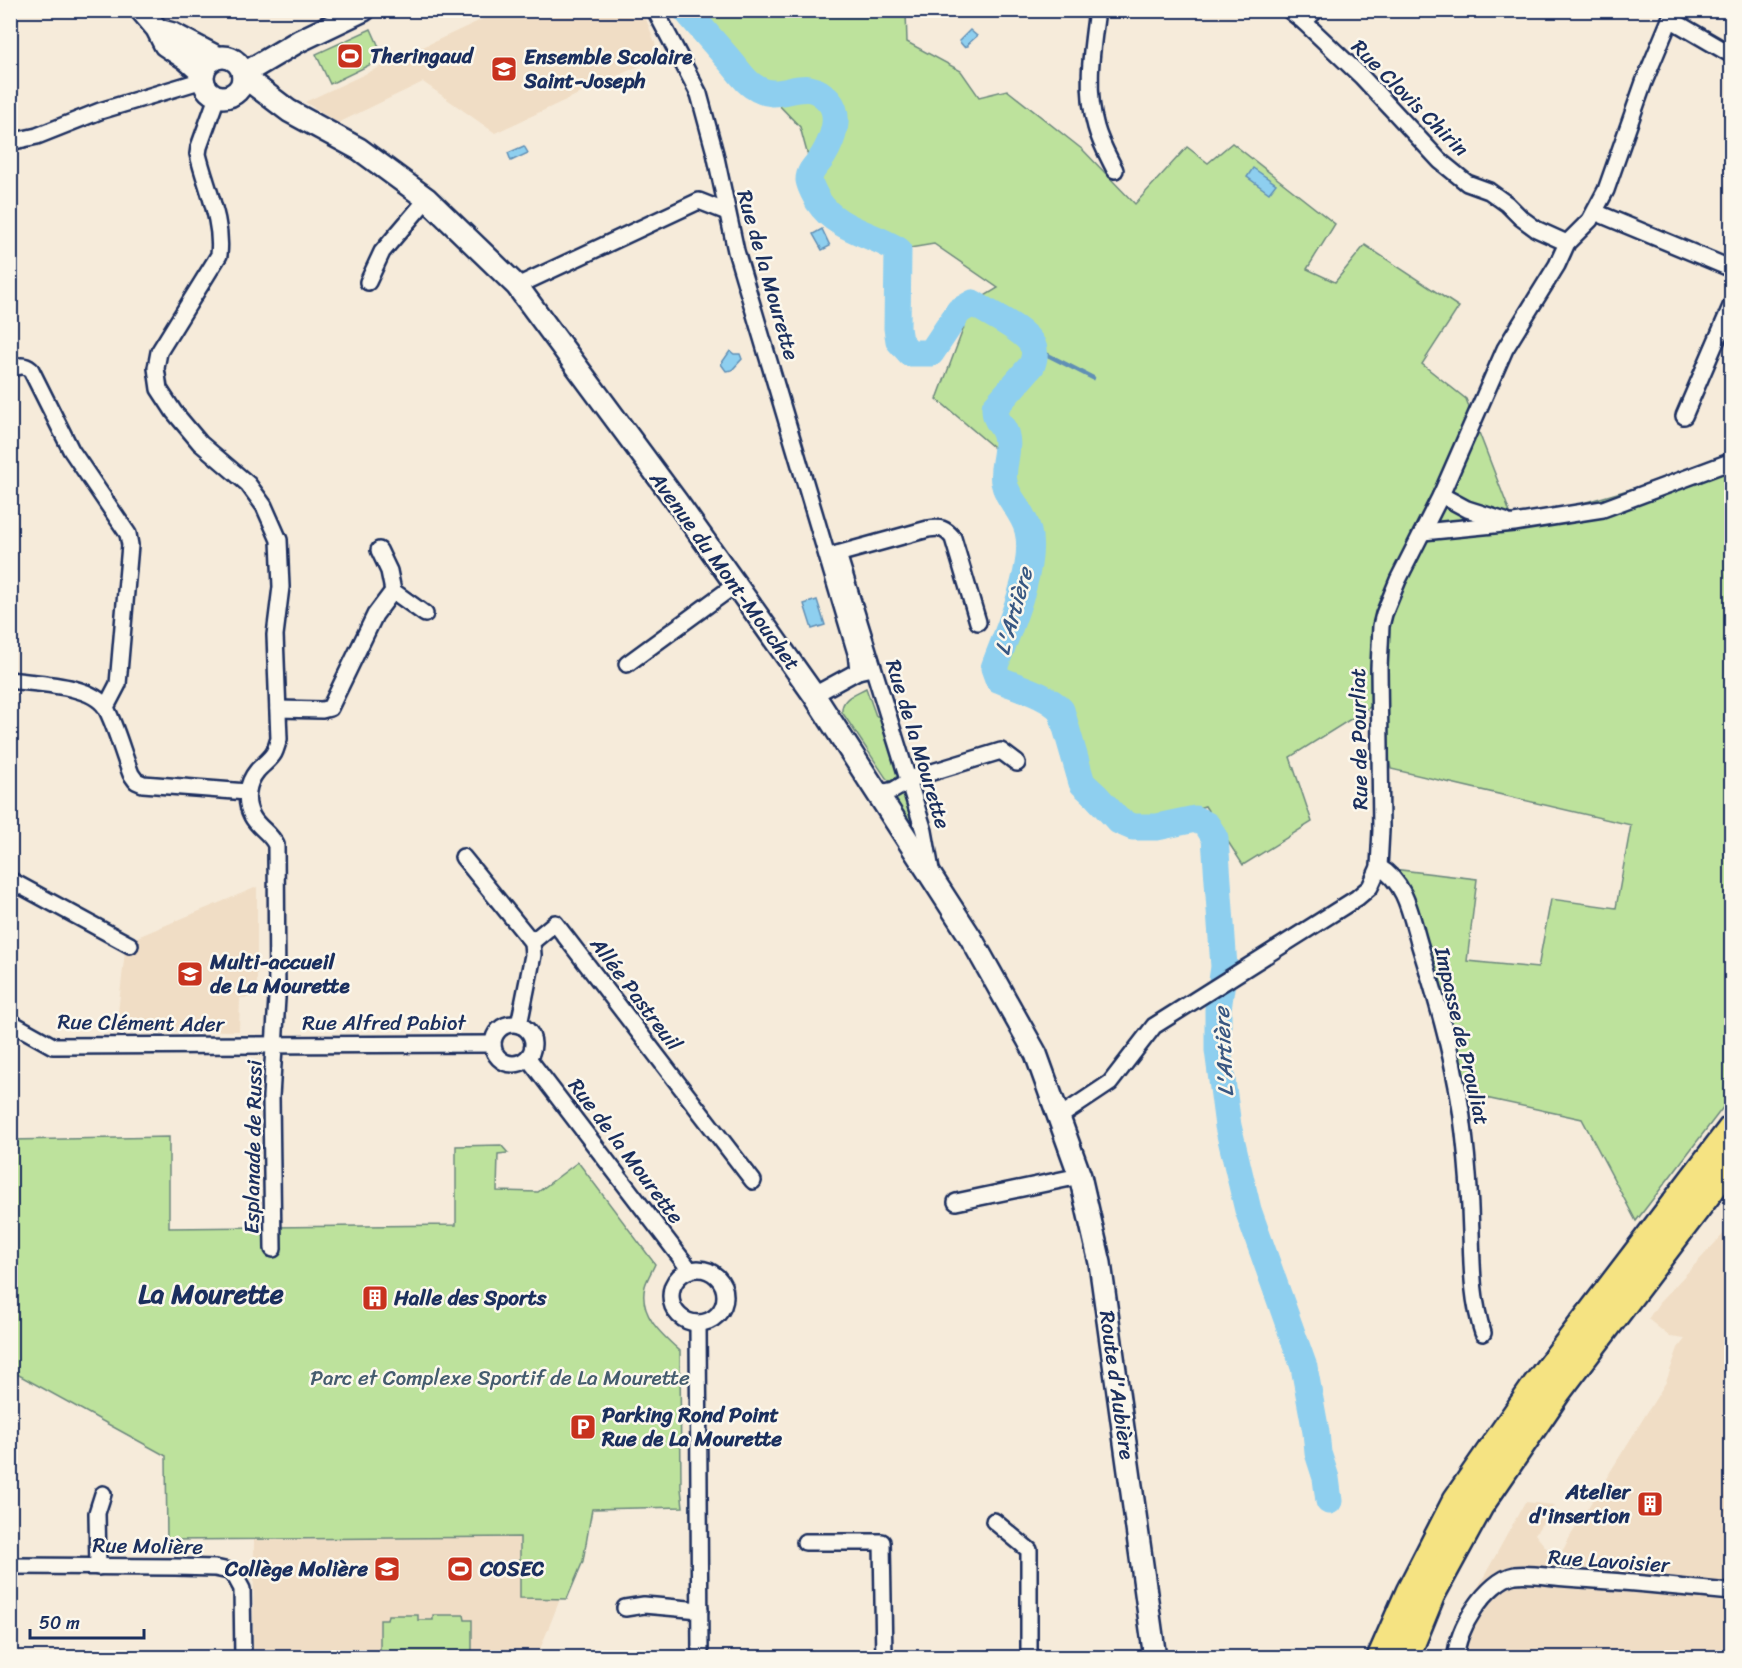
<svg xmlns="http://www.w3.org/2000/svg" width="1742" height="1668" font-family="Sriracha,sans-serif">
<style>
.built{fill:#f0ddc5}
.green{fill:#bde29c;stroke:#6c887d;stroke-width:1.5}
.water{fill:#8ecfef;stroke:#608fb5;stroke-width:1.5}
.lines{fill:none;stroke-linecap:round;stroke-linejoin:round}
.stream{stroke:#608fb5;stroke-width:4.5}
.river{stroke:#8ecfef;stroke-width:27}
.street-casing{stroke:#1b2f5e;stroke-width:20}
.secondary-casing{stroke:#1b2f5e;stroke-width:26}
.highway-casing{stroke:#1b2f5e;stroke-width:32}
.street{stroke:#fbf7ec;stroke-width:15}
.secondary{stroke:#fbf7ec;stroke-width:21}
.highway{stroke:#f5e382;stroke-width:27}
.labels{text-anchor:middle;stroke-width:5;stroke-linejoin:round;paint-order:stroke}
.poi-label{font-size:21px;font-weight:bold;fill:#1b2f5e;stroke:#fbf7ec;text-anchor:start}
.street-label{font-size:21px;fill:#1b2f5e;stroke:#fbf7ec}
.park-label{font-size:21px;fill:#445c6e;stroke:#fbf7ec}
.water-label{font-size:22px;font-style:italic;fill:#385782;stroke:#fbf7ec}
.district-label{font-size:27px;font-weight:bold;fill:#1b2f5e;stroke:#fbf7ec}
</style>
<rect width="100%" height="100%" fill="#f6ebda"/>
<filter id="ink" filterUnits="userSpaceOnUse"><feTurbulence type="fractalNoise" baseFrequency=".0167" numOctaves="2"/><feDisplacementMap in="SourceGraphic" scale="12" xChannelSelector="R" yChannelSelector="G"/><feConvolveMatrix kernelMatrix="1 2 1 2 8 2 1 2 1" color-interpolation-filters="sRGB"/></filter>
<g filter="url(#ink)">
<g class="built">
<path d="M 500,11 L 643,11 L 660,56 L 495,133 L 423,82 L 338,123 L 305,102 Z"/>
<path d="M 257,887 L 257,998 L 240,998 L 239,1031 L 116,1030 L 125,951 L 135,938 Z"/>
<path d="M 1731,1226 L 1731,1657 L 1448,1658 L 1449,1640 L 1525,1502 L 1555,1505 L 1535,1534 L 1557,1561 L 1571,1535 L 1666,1382 L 1678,1348 L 1685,1339 L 1670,1337 L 1648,1319 L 1659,1303 Z"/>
<path d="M 521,1537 L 520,1597 L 560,1599 L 537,1657 L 253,1658 L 254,1540 Z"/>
</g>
<g class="green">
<path d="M 688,11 L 906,11 L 907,42 L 961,71 L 979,97 L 1007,90 L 1083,150 L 1135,204 L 1187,147 L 1208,163 L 1232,143 L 1335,224 L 1307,269 L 1335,282 L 1365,245 L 1459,307 L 1422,364 L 1466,399 L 1514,523 L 1731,460 L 1731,1097 L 1636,1221 L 1582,1119 L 1458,1092 L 1392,869 L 1477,879 L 1467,961 L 1538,968 L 1551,899 L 1616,908 L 1631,825 L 1391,769 L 1378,702 L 1290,757 L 1312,822 L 1243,865 L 1205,806 L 1133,827 L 1082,783 L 1061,710 L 1054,702 L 994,668 L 1028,569 L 1023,515 L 1007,459 L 937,399 L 973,303 L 998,288 L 934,244 L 898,250 L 821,204 L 800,127 Z"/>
<path d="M 371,29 L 384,58 L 330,84 L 316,54 Z"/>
<path d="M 866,688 L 876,716 L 880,716 L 899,775 L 890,781 L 886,778 L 842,712 C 841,698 855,694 866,688 Z"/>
<path d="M 899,794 L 905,796 L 916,824 L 918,835 L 894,797 Z"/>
<path d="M 169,1137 L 169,1228 L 456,1225 L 456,1146 L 501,1145 L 508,1153 L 498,1154 L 497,1191 L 538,1192 L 578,1162 L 655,1264 C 652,1271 647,1279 645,1286 C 638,1314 661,1334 680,1351 L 681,1488 L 683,1507 L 592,1509 L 583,1561 L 567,1599 L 520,1598 L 520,1537 L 167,1540 L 166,1456 L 17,1374 L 11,1374 L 11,1140 Z"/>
<path d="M 388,1615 L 418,1615 L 418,1620 L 433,1620 L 433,1615 L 464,1615 L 465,1620 L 472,1620 L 472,1657 L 380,1657 L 380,1620 L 387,1620 Z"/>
</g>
<g class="water">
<path d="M 970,30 L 977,36 L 968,44 L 968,46 L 964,47 L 959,41 Z"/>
<path d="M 524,146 L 528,153 L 511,161 L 508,153 Z"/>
<path d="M 1253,168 L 1276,184 L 1269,193 L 1247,177 Z"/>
<path d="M 822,229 L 830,246 L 822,250 L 813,234 Z"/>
<path d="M 730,351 L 734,354 L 740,354 L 742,359 L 732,370 L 726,371 L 721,364 Z"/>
<path d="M 817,600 L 825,625 L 812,629 L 804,604 Z"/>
</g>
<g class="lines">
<path class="stream" d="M 1034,348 L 1093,378"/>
<path class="river" d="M 686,10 C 701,28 716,45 731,62 C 738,70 744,80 753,86 C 783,107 803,71 829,101 C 842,116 832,141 823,156 C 818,164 809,170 809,180 C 810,187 815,195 818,201 C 837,230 871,233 898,250 L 897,328 L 899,341 L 910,353 L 931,353 L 959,311 L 973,303 C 989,314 1025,329 1033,346 C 1036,352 1034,359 1032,365 L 995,407 C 994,422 1004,425 1006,436 C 1010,452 1001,467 1004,482 C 1007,499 1024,512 1028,531 C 1037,568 1007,632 994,668 L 998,679 C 1019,688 1045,694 1061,710 L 1082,783 L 1096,796 L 1119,821 L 1133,827 L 1157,827 L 1195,819 L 1207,825 L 1215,838 L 1224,967 L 1218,1009 L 1218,1050 L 1228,1126 L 1248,1210 L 1304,1367 L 1316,1432 L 1318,1453 L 1326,1478 L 1329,1501"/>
<defs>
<g id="street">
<path d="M 655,10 L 699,94 L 715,153 L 736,251 L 856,653 L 858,671"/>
<path d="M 1097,10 C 1092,49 1085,89 1096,127 C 1100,142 1108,156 1115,170"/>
<path d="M 1289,10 L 1304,22 L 1361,76 L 1440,161 L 1467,183 L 1489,191 L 1507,204 L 1521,218 L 1536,229 L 1567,243"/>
<path d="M 1670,19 L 1732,55"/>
<path d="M 1304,22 L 1316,10"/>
<path d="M 217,97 L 199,147 L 198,154 C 206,188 223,220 219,255 L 159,352 L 156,368 L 159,389 L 174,412 L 200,443 L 248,484 L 264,506 L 279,540 L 281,587 L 275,635 L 279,739 C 277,744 276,749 274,753 C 270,760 262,765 257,771 C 247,783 244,801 252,816 C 258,828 270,832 276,845 L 277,998 L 271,1097 L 273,1249"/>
<path d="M 10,142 L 37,136 L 100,111 L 203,80"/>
<path d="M 1595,212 L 1732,269"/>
<path d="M 368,282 L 382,252 L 427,199"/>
<path d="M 517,286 L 699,201 L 727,212"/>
<path d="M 10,369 C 19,366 24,364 31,370 L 71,450 L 128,534 L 130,545 L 118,684 L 106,707"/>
<path d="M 1684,416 L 1732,304"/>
<path d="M 1441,495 L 1467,509 L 1505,521"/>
<path d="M 1423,532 L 1514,523 L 1603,509 L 1732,461"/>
<path d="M 379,550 L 389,571 L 393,591 L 425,614"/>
<path d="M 838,554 L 924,831 L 931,870"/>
<path d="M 830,556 L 928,529 C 940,527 945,528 953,538 L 978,622"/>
<path d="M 627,664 L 735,585"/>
<path d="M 10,680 C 36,684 92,684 106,708 C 116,727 123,754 131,774 L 136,781 L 143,784 L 247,792"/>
<path d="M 814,695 L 858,671 L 867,669"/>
<path d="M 278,709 L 322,710 L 330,708 L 375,615 L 393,591"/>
<path d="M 874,789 L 885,792 L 894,790 L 916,777 L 1001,751 L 1017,763"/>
<path d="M 463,857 L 532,942"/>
<path d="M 1379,867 C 1407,883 1411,917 1420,946 C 1439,1006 1457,1069 1464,1133 C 1468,1166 1470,1200 1471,1233 C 1472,1267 1472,1300 1483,1333"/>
<path d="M 10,880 L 130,945"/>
<path d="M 10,1022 L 53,1046 L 493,1044"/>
<circle cx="513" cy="1044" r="20"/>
<path d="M 519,1025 L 533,955 L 532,942 L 555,923 L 753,1181"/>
<path d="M 528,1058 L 690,1270"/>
<path d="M 1059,1117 L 1110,1083 L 1154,1026 L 1357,898 L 1370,887 L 1379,867 L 1381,830 L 1379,668 L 1381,626 L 1384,614 L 1398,580 L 1441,495 L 1505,349 L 1557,265 L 1567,243 L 1590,220 L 1606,190 L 1644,82 L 1674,10"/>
<path d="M 956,1202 L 1080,1176"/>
<circle cx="698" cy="1296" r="27"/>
<path d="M 698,1324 L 700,1658"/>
<path d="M 994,1521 L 1029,1550 L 1029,1658"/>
<path d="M 805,1542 L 882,1542 L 884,1658"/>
<path d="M 10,1566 L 175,1567 L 215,1568 L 229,1571 L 236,1578 L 242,1589 L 243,1658"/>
<path d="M 98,1567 L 97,1513 L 103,1494"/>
<path d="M 625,1608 L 644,1605 L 700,1610"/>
<path d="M 1456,1658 C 1455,1631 1487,1580 1515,1575 C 1529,1573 1551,1577 1566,1578 C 1621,1581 1676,1587 1732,1592"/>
</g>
<g id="secondary">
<path d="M 141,10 L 157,29 L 165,45 L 186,59 L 203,74"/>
<path d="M 158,30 L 173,34 L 217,57"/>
<circle cx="223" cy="77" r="20"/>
<path d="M 243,74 L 299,41 L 364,10"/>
<path d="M 243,76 L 289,111 L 359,149 L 427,199 L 517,286 L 677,502 L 814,695 L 971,938 L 1036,1054 L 1080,1176 L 1100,1263 L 1155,1658"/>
</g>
<g id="highway">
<path d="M 1381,1658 L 1410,1592 L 1457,1500 L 1536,1386 L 1732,1129"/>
<path d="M 1405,1658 L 1431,1594 L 1479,1506 L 1558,1390 L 1732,1161"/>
</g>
</defs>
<use href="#street" class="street-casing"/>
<use href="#secondary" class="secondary-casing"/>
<use href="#highway" class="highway-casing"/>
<use href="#street" class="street"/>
<use href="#secondary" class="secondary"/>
<use href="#highway" class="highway"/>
</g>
</g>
<defs>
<symbol id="stadium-square" viewBox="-11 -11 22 22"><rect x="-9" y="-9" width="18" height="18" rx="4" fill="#c8321e" stroke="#fbf7ec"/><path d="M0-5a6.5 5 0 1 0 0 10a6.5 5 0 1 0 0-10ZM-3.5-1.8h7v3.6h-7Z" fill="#fff"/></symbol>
<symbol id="school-square" viewBox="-11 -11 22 22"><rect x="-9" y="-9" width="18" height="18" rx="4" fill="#c8321e" stroke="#fbf7ec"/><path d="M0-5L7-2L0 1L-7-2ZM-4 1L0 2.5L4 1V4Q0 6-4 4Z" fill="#fff"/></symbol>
<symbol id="building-square" viewBox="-11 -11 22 22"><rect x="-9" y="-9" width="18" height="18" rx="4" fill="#c8321e" stroke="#fbf7ec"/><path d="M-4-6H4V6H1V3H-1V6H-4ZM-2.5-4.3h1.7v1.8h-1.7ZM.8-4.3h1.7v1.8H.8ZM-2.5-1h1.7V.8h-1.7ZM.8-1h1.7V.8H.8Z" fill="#fff"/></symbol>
<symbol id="parking-square" viewBox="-11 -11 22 22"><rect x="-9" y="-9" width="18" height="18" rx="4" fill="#c8321e" stroke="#fbf7ec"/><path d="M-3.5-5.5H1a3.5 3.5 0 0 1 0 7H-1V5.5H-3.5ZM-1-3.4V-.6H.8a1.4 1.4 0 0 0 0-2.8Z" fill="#fff"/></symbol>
</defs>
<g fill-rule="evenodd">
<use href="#stadium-square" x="335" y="41" width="30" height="30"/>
<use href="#school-square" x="489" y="54" width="30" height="30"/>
<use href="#school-square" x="175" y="959" width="30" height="30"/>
<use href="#building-square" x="360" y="1283" width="30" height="30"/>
<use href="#parking-square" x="568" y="1412" width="30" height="30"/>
<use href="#building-square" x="1635" y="1489" width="30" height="30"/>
<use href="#school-square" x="372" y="1554" width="30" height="30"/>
<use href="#stadium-square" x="445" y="1554" width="30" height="30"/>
</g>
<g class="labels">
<g class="poi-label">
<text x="370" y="63">Theringaud</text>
<text x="524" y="64">Ensemble Scolaire<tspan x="524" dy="24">Saint-Joseph</tspan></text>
<text x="210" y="969">Multi-accueil<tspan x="210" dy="24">de La Mourette</tspan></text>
<text x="394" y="1305">Halle des Sports</text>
<text x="602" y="1422">Parking Rond Point<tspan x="602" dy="24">Rue de La Mourette</tspan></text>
<text x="1630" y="1499" text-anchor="end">Atelier<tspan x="1630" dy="24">d'insertion</tspan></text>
<text x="368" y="1576" text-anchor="end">Collège Molière</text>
<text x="480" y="1576">COSEC</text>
</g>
<g class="street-label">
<text transform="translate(1410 98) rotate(45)" y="7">Rue Clovis Chirin</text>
<text transform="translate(768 275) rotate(74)" y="7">Rue de la Mourette</text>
<text transform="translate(725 571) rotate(54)" y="7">Avenue du Mont-Mouchet</text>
<text transform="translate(1359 739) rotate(-91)" y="7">Rue de Pourliat</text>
<text transform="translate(918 744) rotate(73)" y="7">Rue de la Mourette</text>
<text transform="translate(636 994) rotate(53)" y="7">Allée Pastreuil</text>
<text transform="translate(141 1023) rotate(1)" y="7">Rue Clément Ader</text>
<text x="384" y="1030">Rue Alfred Pabiot</text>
<text transform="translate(1462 1036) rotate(77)" y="7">Impasse de Prouliat</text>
<text transform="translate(253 1147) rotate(-89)" y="7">Esplanade de Russi</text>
<text transform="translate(626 1151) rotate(53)" y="7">Rue de la Mourette</text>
<text transform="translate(1117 1385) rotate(82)" y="7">Route d'Aubière</text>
<text transform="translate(148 1546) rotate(1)" y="7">Rue Molière</text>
<text transform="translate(1609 1561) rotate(4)" y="7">Rue Lavoisier</text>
</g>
<g class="park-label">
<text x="500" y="1385">Parc et Complexe Sportif de La Mourette</text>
</g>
<g class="water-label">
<text transform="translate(1013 611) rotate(-74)" y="8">L'Artière</text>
<text transform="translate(1223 1052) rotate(-93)" y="8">L'Artière</text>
</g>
<g class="district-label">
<text x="211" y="1303">La Mourette</text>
</g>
</g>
<rect width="1742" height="1668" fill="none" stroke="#fbf7ec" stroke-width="36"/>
<rect x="18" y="18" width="1706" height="1632" fill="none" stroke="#1b2f5e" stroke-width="2" filter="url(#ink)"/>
<path d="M30 1629v9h114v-9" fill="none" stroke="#1b2f5e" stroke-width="3"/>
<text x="39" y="1629" font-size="18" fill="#1b2f5e" stroke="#fbf7ec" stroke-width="4.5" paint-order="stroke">50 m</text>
</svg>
